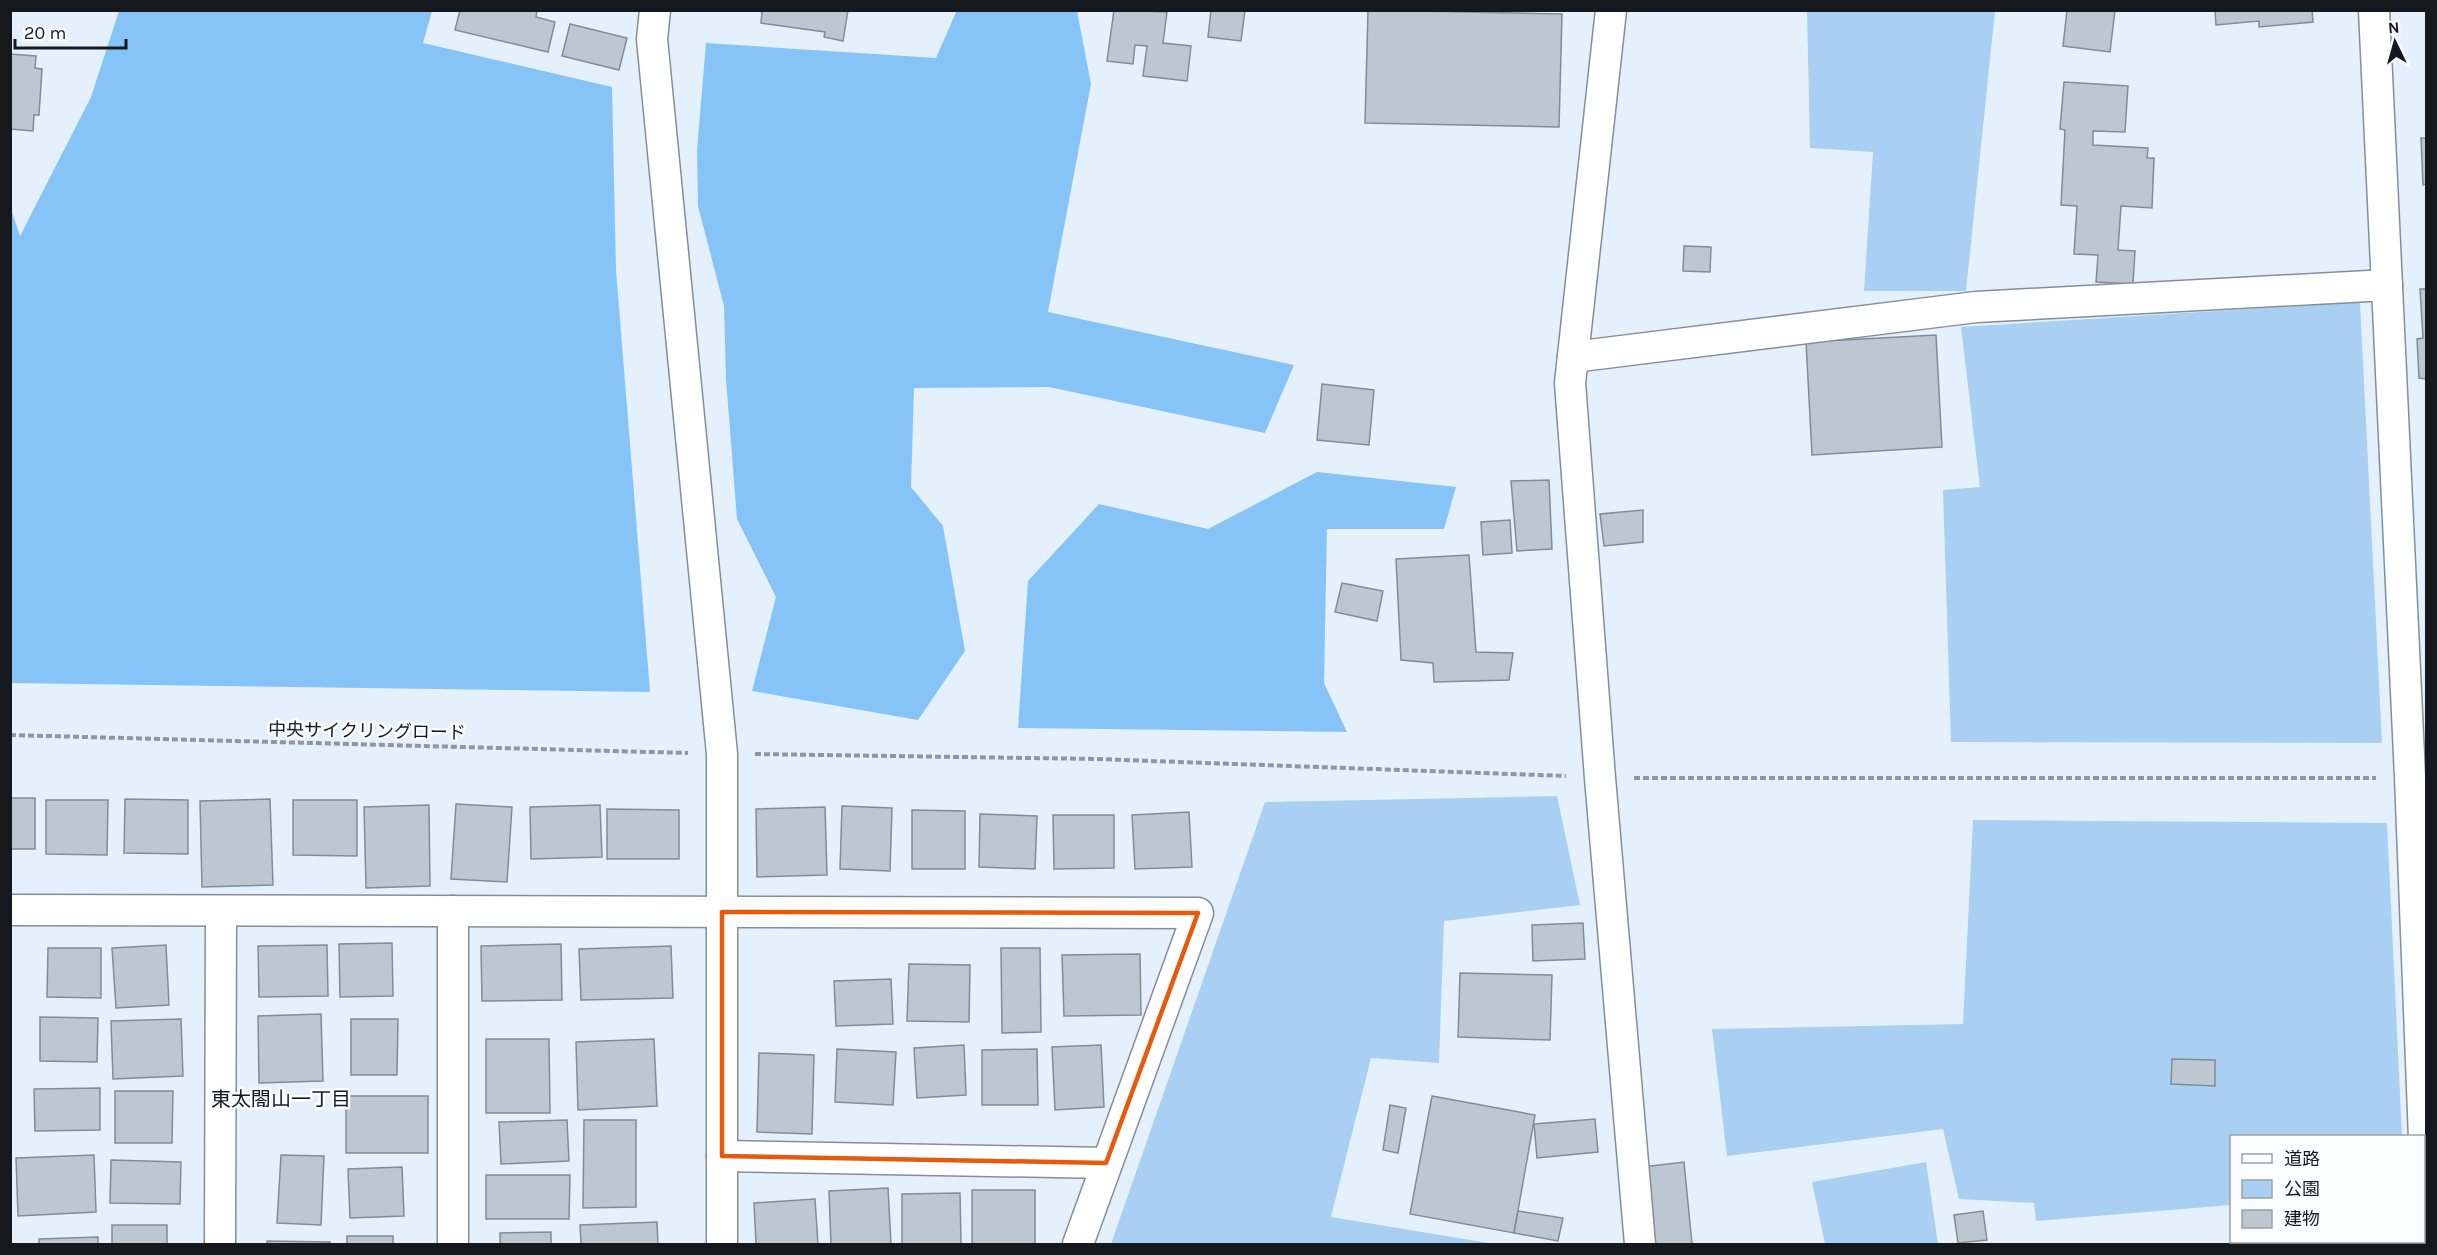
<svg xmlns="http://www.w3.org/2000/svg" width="2437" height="1255" font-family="Karla,'Noto Sans JP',sans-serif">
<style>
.green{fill:#a9d0f2}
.forest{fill:#86c4f7}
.building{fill:#bcc7d2;stroke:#818c96;stroke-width:1.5}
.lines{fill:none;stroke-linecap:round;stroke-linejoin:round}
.minor-casing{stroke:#838e98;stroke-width:33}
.path{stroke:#8e979f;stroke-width:4;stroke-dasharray:6 3;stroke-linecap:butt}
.minor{stroke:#fff;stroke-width:30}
.marked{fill:none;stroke:#e8590c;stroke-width:4.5;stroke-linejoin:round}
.labels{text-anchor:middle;stroke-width:5;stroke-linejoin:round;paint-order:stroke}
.street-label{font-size:18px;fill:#15191d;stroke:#fafcff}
.neighbourhood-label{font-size:20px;fill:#15191d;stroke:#fafcff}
</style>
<rect width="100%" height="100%" fill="#e4f1fc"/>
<g class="green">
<path d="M 1807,11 L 1995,11 L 1966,291 L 1864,291 L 1873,152 L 1810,148 Z"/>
<path d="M 2360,302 L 2382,743 L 1951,742 L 1943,490 L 1980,487 L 1961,327 Z"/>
<path d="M 1557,796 L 1580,905 L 1444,921 L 1439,1063 L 1371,1058 L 1331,1217 L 1495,1244 L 1111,1244 L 1265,802 Z"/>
<path d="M 1973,820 L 2387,823 L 2402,1136 L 2232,1136 L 2231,1205 L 2036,1221 L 2034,1203 L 1959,1199 L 1943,1129 L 1727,1156 L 1712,1029 L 1963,1024 Z"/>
<path d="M 1926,1162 L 1938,1244 L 1825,1244 L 1812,1182 Z"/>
</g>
<g class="forest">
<path d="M 957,10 L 1077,11 L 1091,84 L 1048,312 L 1294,365 L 1265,433 L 1049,387 L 914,388 L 911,487 L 943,526 L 965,651 L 918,720 L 752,691 L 776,597 L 737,519 L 726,379 L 724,306 L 698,206 L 697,150 L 706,43 L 936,58 Z"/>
<path d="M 119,11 L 432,11 L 423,43 L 612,87 L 616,270 L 650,692 L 11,683 L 11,209 L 20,236 L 91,97 Z"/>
<path d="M 1317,472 L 1456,487 L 1444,529 L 1327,529 L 1324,683 L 1347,732 L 1018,728 L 1028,581 L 1099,504 L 1208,529 Z"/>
</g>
<g class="building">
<path d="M 460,10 L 537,10 L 536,17 L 555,22 L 548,52 L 455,30 Z"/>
<path d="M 755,10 L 848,10 L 843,41 L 824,37 L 825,32 L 761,23 L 762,12 Z"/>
<path d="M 1114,10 L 1167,12 L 1163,43 L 1191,46 L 1187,81 L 1143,76 L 1147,46 L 1135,45 L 1133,64 L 1107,61 Z"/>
<path d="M 1211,10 L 1245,10 L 1241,41 L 1208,37 Z"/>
<path d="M 1368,10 L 1562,14 L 1559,127 L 1365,123 Z"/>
<path d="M 2067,10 L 2115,10 L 2110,52 L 2063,46 Z"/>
<path d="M 2215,10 L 2312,10 L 2313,22 L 2259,27 L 2259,21 L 2216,25 Z"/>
<path d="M 570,24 L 627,38 L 619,70 L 562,56 Z"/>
<path d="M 10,54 L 36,56 L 35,68 L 42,69 L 39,115 L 34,115 L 33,131 L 10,129 Z"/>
<path d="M 2064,82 L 2128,86 L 2125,132 L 2093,131 L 2093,145 L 2148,148 L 2147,158 L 2154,158 L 2152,208 L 2121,206 L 2118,250 L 2135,251 L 2133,284 L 2096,282 L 2098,255 L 2074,254 L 2077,206 L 2061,205 L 2065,130 L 2060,129 Z"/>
<path d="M 2421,138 L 2426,138 L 2426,184 L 2423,185 Z"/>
<path d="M 1684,246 L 1711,247 L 1710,272 L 1683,271 Z"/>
<path d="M 2420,289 L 2426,289 L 2426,379 L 2419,378 L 2417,339 L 2423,338 Z"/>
<path d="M 1936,335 L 1942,447 L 1812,455 L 1806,342 Z"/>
<path d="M 1322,384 L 1374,390 L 1369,445 L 1317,440 Z"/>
<path d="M 1549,480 L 1552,549 L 1517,551 L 1511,481 Z"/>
<path d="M 1643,510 L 1643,542 L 1604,546 L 1600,514 Z"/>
<path d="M 1510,520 L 1512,553 L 1483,555 L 1481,522 Z"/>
<path d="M 1469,555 L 1476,652 L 1513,653 L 1509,680 L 1434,682 L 1433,663 L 1401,660 L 1396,559 Z"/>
<path d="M 1342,583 L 1383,591 L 1377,621 L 1335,612 Z"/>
<rect x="10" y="798" width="25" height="51"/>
<path d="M 125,799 L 188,800 L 188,854 L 124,853 Z"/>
<path d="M 270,799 L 273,885 L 202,887 L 200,801 Z"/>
<path d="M 46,800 L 108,800 L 107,855 L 46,854 Z"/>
<path d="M 293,800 L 357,800 L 357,856 L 293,855 Z"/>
<path d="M 456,804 L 512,807 L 507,882 L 451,879 Z"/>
<path d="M 429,805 L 430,886 L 366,888 L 364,807 Z"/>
<path d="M 600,805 L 602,857 L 531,859 L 530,807 Z"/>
<path d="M 842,806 L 892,808 L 890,871 L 840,869 Z"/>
<path d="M 825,807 L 827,875 L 757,877 L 756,809 Z"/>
<path d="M 607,809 L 679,810 L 679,859 L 607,859 Z"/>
<path d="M 912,810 L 965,811 L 965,869 L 912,869 Z"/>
<path d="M 1189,812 L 1192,867 L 1135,869 L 1132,815 Z"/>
<path d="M 980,814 L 1037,816 L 1035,869 L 979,867 Z"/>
<path d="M 1053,815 L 1114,815 L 1114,868 L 1054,869 Z"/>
<path d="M 1583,923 L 1585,959 L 1533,961 L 1532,925 Z"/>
<path d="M 392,943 L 393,996 L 340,997 L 339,944 Z"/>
<path d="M 561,944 L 562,1000 L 482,1001 L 481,946 Z"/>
<path d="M 166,945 L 169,1005 L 116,1008 L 112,948 Z"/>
<path d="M 327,945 L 328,996 L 259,997 L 258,946 Z"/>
<path d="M 671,946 L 673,998 L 581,1000 L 579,949 Z"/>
<path d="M 48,948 L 101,948 L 101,998 L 47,997 Z"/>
<path d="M 1001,948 L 1040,948 L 1041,1032 L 1002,1033 Z"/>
<path d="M 1140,954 L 1141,1015 L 1064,1016 L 1062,955 Z"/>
<path d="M 909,964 L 970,965 L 969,1022 L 907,1021 Z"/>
<path d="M 1460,973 L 1552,975 L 1550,1040 L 1458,1037 Z"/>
<path d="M 891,979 L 893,1024 L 836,1026 L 834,981 Z"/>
<path d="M 321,1014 L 323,1081 L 259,1083 L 258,1016 Z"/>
<path d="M 40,1017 L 98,1018 L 97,1062 L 40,1061 Z"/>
<path d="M 181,1019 L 183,1076 L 113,1079 L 111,1021 Z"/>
<path d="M 351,1019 L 398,1019 L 397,1075 L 351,1075 Z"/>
<path d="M 486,1039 L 549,1039 L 550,1113 L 486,1113 Z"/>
<path d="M 654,1039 L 657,1106 L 578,1110 L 576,1042 Z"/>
<path d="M 964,1045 L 966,1095 L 917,1098 L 914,1048 Z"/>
<path d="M 1101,1045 L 1104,1107 L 1055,1110 L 1052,1047 Z"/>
<path d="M 837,1049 L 896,1052 L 893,1105 L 835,1102 Z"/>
<path d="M 1037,1049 L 1038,1105 L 982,1105 L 982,1050 Z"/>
<path d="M 759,1053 L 814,1055 L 812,1134 L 757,1132 Z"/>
<path d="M 2172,1059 L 2215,1060 L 2215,1086 L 2171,1084 Z"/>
<path d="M 100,1088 L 100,1130 L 35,1131 L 34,1089 Z"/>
<path d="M 115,1091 L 173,1091 L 172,1143 L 115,1143 Z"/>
<rect x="346" y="1096" width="82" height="57"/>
<path d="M 1432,1096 L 1535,1115 L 1514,1233 L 1410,1214 Z"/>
<path d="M 1390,1105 L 1406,1108 L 1398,1153 L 1383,1150 Z"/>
<path d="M 1595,1119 L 1598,1152 L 1537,1158 L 1534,1124 Z"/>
<path d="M 567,1120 L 569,1161 L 501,1164 L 499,1122 Z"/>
<path d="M 584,1120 L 636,1120 L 636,1207 L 583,1208 Z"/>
<path d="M 94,1155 L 96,1212 L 18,1216 L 16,1158 Z"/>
<path d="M 281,1155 L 324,1156 L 321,1225 L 277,1223 Z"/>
<path d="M 111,1160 L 181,1162 L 180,1204 L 110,1203 Z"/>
<path d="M 1684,1162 L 1692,1244 L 1652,1244 L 1643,1167 Z"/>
<path d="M 402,1167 L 404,1216 L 350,1218 L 348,1169 Z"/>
<path d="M 486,1175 L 570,1175 L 569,1219 L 486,1219 Z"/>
<path d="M 888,1188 L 891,1244 L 831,1244 L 829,1191 Z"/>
<rect x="972" y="1190" width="63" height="54"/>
<path d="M 960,1193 L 961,1244 L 902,1244 L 902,1194 Z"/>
<path d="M 815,1199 L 818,1244 L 756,1244 L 754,1203 Z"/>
<path d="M 1518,1211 L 1563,1218 L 1558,1241 L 1514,1233 Z"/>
<path d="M 1983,1211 L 1987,1240 L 1958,1243 L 1954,1215 Z"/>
<path d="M 657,1222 L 658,1244 L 581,1244 L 580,1225 Z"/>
<rect x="112" y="1225" width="55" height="19"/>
<path d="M 551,1232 L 551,1244 L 500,1244 L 500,1233 Z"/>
<rect x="347" y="1236" width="46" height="8"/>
<path d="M 98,1237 L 98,1244 L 39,1244 L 39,1239 Z"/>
<path d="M 267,1241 L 330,1242 L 330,1244 L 267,1244 Z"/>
</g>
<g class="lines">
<defs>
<g id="minor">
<path d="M 655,10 L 652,39 L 722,754 L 722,1244"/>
<path d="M 1611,10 L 1570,383 L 1600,778 L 1640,1244"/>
<path d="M 2374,10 L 2410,777 L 2426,1191"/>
<path d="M 1573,357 L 1976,307 L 2387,285"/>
<path d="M 10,910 L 1198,913 L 1078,1244"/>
<path d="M 722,1156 L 1106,1163"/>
<path d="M 220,1244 L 221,911"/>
<path d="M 453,1244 L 453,911"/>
</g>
</defs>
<use href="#minor" class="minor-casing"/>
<g class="path">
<path d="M 10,735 L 688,753"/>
<path d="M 755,754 L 1097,759 L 1566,776"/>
<path d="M 1634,778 L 2376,778"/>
</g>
<use href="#minor" class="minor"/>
</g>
<path class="marked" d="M 722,912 L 1198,913 L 1106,1163 L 722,1156 Z"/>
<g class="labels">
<g class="street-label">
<text transform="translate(367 731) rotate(1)" y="6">中央サイクリングロード</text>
</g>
<g class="neighbourhood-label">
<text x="281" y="1106">東太閤山一丁目</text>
</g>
</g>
<rect width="2437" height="1255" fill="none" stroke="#15191d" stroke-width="24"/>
<rect x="2230" y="1135" width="195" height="108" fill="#fafcff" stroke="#9ea1a5" stroke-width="1.5"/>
<rect x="2242" y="1154" width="30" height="9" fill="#ffffff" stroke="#9ea1a5" stroke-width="1.5"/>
<text x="2284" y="1165" font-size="18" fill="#15191d">道路</text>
<rect x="2242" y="1180" width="30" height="18" fill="#a9d0f2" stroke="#9ea1a5" stroke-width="1.5"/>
<text x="2284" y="1195" font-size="18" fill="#15191d">公園</text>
<rect x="2242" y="1210" width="30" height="18" fill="#bcc7d2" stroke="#9ea1a5" stroke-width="1.5"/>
<text x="2284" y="1225" font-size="18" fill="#15191d">建物</text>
<g transform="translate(2395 42) rotate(355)" stroke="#fafcff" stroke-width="4.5" paint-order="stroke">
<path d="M0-4.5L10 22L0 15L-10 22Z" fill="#15191d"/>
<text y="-9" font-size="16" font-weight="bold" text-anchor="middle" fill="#15191d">N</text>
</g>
<path d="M15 39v9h111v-9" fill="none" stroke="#15191d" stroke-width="3"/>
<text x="24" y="39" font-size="18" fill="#15191d" stroke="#fafcff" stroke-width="4.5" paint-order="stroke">20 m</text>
</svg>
